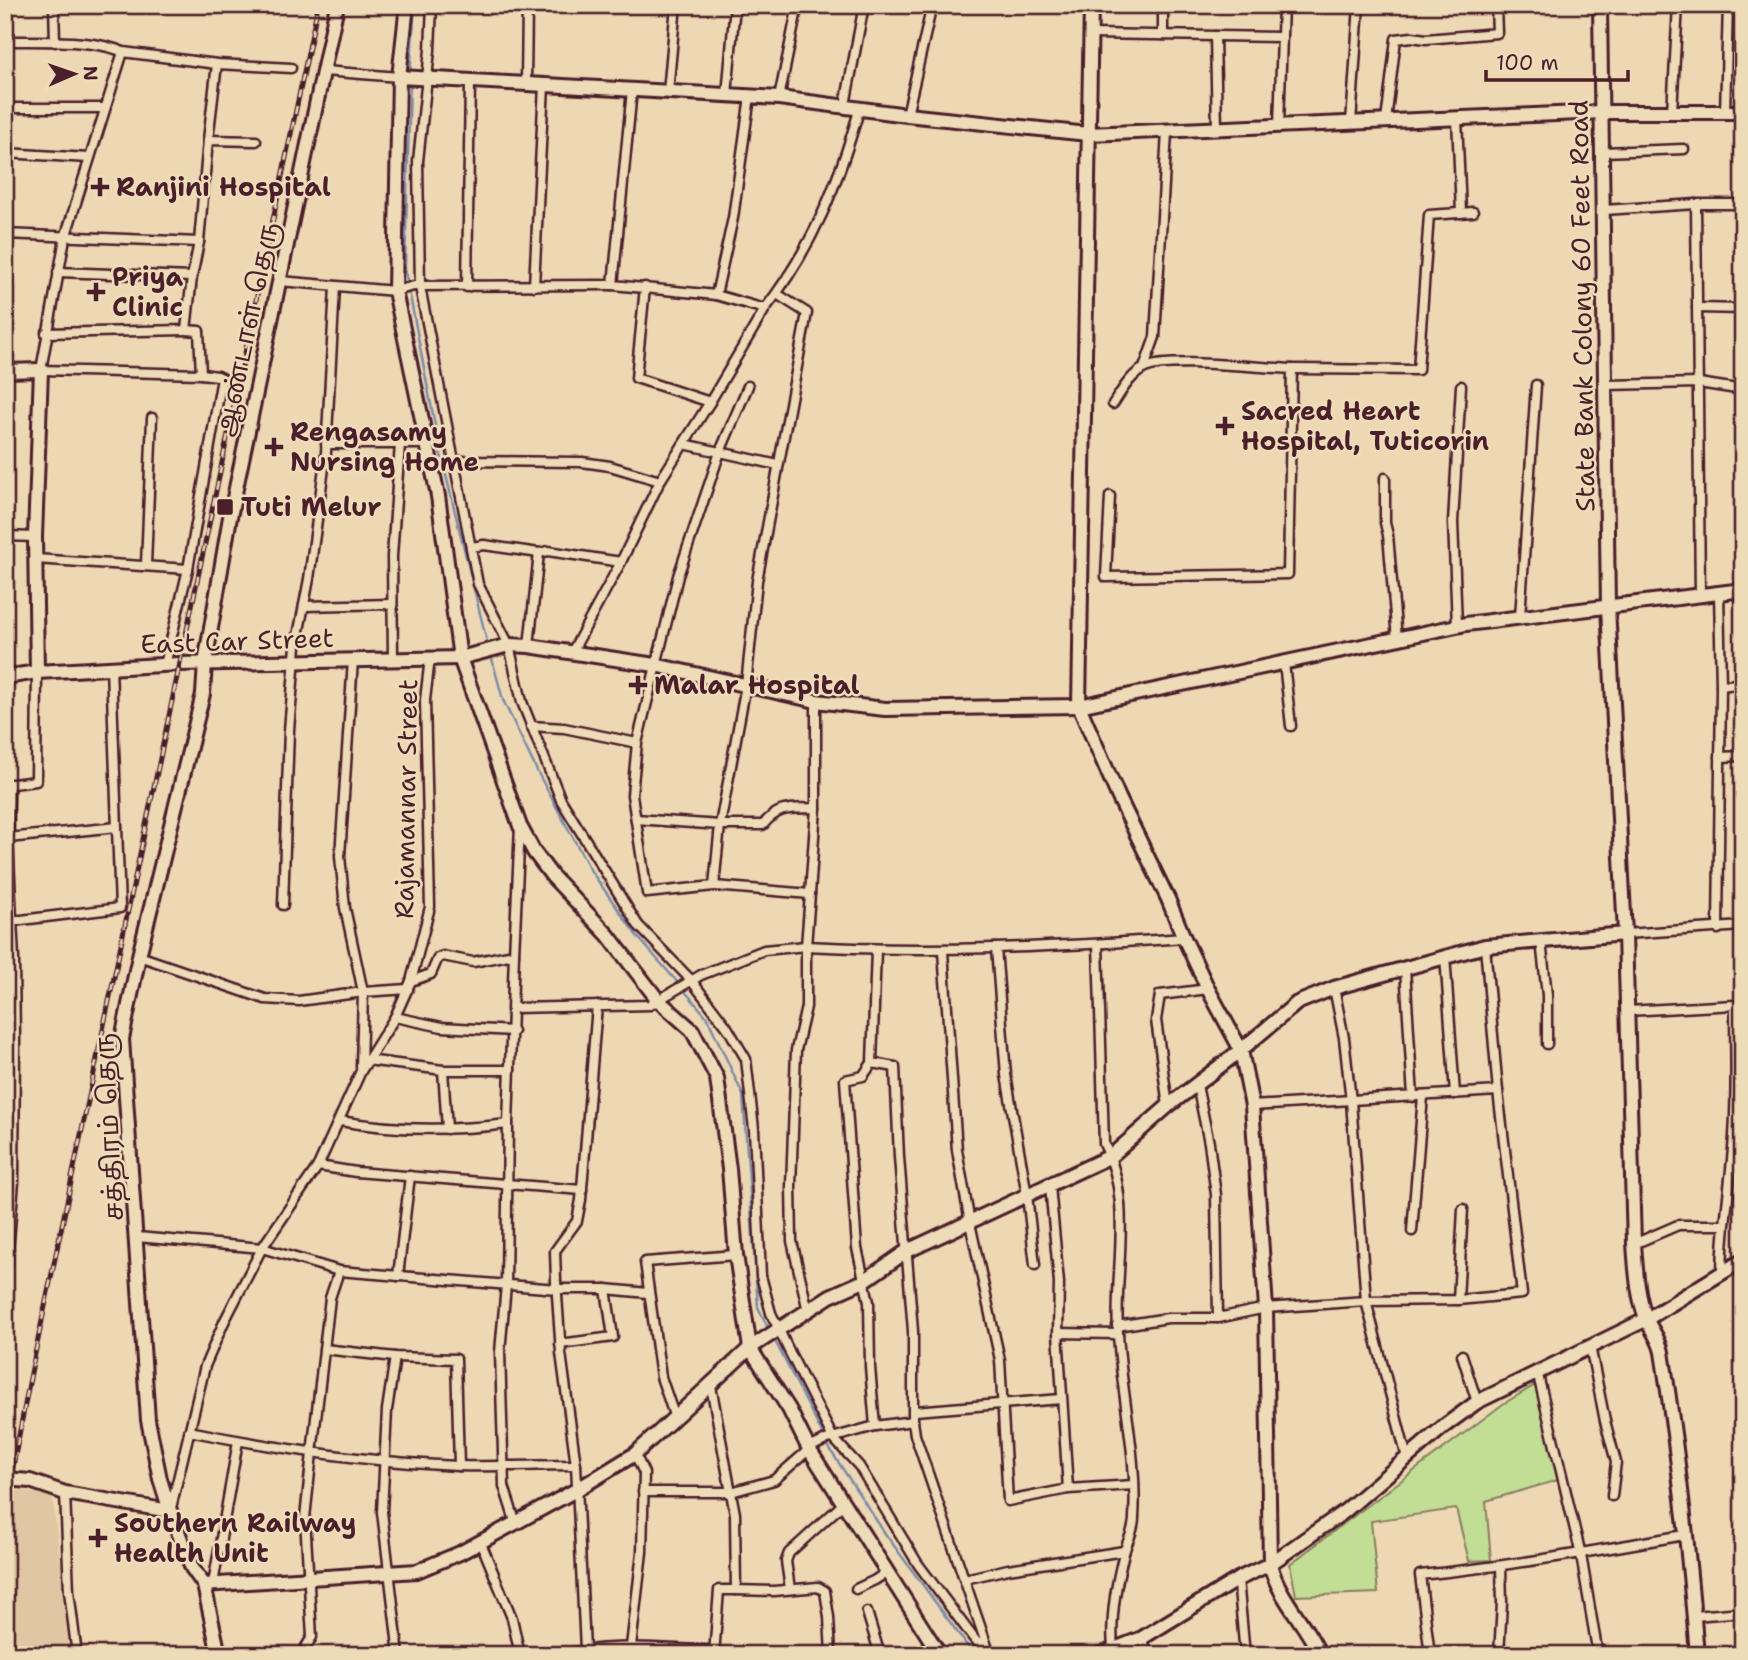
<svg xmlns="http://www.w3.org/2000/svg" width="1748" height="1660" font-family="'Shantell Sans','Noto Sans Tamil',sans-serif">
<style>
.built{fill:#e0c6a3}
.green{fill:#c2dd94;stroke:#867e60;stroke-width:2}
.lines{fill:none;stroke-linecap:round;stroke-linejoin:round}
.stream{stroke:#7c8ca9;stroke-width:2.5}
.street-casing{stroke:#4a1f2b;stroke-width:13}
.secondary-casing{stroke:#4a1f2b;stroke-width:18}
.street{stroke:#eedcb9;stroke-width:8}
.secondary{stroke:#eedcb9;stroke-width:12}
.rail-casing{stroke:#4a1f2b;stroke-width:5}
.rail{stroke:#eedcb9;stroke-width:2.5;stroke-dasharray:8;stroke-linecap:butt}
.poi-dot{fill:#4a1f2b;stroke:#eedcb9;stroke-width:2.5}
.labels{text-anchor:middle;stroke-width:5;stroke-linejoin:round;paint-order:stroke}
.poi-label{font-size:26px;font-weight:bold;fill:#4a1f2b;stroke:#eedcb9;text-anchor:start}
.street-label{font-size:26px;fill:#4a1f2b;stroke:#eedcb9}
</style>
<rect width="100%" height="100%" fill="#edd8b3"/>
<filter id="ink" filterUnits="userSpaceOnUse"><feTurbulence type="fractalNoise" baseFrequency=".0143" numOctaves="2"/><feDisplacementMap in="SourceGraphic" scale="14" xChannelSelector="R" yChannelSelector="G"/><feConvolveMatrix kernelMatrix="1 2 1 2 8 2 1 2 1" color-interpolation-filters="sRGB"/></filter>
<g filter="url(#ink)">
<path class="built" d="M 5,1488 L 52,1496 L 72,1655 L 5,1655 Z"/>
<path class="green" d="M 1535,1385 L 1558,1480 L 1486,1501 L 1491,1560 L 1469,1561 L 1456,1509 L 1371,1521 L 1378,1593 L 1296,1596 L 1290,1564 L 1503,1404 Z"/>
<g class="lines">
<g class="stream">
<path d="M 410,74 L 415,5"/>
<path d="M 410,81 L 405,270 L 440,451 L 488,646"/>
<path d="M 491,655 L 503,700 L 538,773 L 591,871 L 637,936 L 679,984"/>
<path d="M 683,989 L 707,1017 L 743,1095 L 758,1307 L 769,1330"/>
<path d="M 774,1339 L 831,1451 L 884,1532 L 974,1655"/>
</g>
<defs>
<g id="street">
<path d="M 54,5 L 55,42"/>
<path d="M 432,5 L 430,50 L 418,161 L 420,287 L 478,584 L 509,645 L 522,702 L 561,800 L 638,925 L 691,980 L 727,1027 L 746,1059 L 754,1129 L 761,1276 L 771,1313 L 789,1351 L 833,1438 L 859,1466 L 918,1564 L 975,1640 L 990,1653"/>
<path d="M 1090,34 L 1282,37"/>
<path d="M 1163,35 L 1163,5"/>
<path d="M 1215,36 L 1217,129"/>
<path d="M 5,41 C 38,41 94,39 123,52"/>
<path d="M 324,71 L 399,77"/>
<path d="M 526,84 L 527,5"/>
<path d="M 632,90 L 613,285 L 716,295 L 765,309 C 814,245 838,184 860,107"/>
<path d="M 668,92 L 676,5"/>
<path d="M 727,95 L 735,5"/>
<path d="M 779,98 L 798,5"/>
<path d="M 845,105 L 864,5"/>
<path d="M 5,108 L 104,108"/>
<path d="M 1672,112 L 1678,5"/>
<path d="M 1725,112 L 1728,5"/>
<path d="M 907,115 L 932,5"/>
<path d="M 1457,118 L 1461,213"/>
<path d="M 1386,121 L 1396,39 L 1412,37 L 1426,39 L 1497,33 L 1496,5"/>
<path d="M 1351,123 L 1359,5"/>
<path d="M 1279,126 L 1283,5"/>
<path d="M 208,140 L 217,64"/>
<path d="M 1603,152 L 1684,149"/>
<path d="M 5,153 L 89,158"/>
<path d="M 1604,210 L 1696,204"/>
<path d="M 5,234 L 199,242"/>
<path d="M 58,272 L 192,277"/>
<path d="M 280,281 L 395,291 L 414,286 L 613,285"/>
<path d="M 534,286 L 544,85"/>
<path d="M 467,287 L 470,81"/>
<path d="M 645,287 L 636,378 L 710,402 L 765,309"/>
<path d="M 716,295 L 733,218 L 750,96"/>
<path d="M 1697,308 L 1743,309"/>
<path d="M 186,330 L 199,331 L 201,374"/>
<path d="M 46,333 L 186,330 L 192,277 L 199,242 L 208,140 L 256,141"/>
<path d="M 1144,368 L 1155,337 L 1167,132"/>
<path d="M 1292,369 L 1418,370 L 1429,215 L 1473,212"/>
<path d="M 1606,385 L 1699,383 L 1743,390"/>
<path d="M 748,386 L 720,452 L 678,576 L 637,743 L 632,795 L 647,893 L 714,886 L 720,825 L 746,685 L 757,581 L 807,313 L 777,294"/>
<path d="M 326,444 L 427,444"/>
<path d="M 684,444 L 778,465"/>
<path d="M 453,461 L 582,462 L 610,466 L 660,481"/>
<path d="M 1385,478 L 1385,523 L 1388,535 L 1397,639"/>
<path d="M 1110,496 L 1106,577 L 1288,574 L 1292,369 C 1262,368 1168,357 1145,368 C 1131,374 1121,392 1113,404"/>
<path d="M 5,536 L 35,537"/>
<path d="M 471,547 L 484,545 L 539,553 L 548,551 L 621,562"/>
<path d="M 35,559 L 188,569"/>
<path d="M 146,565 L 152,418"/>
<path d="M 1700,595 L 1696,204 L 1743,204"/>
<path d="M 304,606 L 392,604"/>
<path d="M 1520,617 L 1536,385"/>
<path d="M 1457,626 L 1453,522 L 1461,386"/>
<path d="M 529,646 L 539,553"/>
<path d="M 572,652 L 621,562 L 660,481 L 710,402"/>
<path d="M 393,659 L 392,556 L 400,444"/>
<path d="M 353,660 L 340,856 L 345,908 L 363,992 L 361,1067"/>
<path d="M 1284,663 L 1291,726"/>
<path d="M 165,665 L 188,569 L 222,378 L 218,376 L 201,374 L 41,370 L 65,238 L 123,52 L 217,64 L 291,68"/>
<path d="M 1721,686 L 1743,683"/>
<path d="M 531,726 L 564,728 L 637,743"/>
<path d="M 1720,757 L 1743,756"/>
<path d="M 5,785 L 36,781 L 37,672"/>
<path d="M 636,819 L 720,825 L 763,825 C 779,805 792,809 816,808"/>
<path d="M 8,838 L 117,827"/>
<path d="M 714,886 L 810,894 L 816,808 L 816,701"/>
<path d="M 810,894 L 806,946 C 932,953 1058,947 1184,938"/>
<path d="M 283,905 L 289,730 L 296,646 L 309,579 L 326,453 L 335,287"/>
<path d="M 13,921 L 120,908 L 111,667"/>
<path d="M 1718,929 L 1721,686 L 1719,593"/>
<path d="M 1625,934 L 1743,926"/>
<path d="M 1541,941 L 1547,995 L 1547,1044"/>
<path d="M 1098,944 L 1104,1144 C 1134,1201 1114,1270 1118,1333 C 1121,1394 1138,1456 1134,1518 C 1134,1532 1127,1541 1124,1553 C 1116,1584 1110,1616 1113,1648"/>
<path d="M 996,948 L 1006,1075 L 1027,1195 L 1035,1265"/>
<path d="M 876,950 L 872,1063 L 895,1067 L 899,1157 L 913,1331 L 913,1421 L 915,1435 L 988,1649"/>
<path d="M 943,951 L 957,1150 L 970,1223 L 1000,1360 L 1008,1501 L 1068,1489 L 1134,1485"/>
<path d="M 514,954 L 508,1124 L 506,1285 L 500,1352 L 504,1486 L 515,1521"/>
<path d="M 139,956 L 265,999 L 299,1001 L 363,992 L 408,989"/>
<path d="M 1445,956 L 1455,1094"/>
<path d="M 1405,968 L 1413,1097"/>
<path d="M 411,981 L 430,907 L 425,700 L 430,658"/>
<path d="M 514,1008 L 650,1005 L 701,975 L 764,950 L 806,946 L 806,1007 L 796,1050 L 791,1186 L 792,1241 L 808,1311"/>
<path d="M 1627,1011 L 1735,1005 C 1735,1049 1737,1092 1734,1136 C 1731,1181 1723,1225 1722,1271"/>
<path d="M 395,1017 L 442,1027 L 513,1031"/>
<path d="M 367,1060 L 443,1070 L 510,1070"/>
<path d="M 443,1070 L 447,1129"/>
<path d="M 1197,1085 L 1209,1143 L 1216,1195 L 1218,1318"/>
<path d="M 1168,1106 L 1156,1020 L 1160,995 L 1208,989"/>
<path d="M 1252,1106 L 1498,1091 L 1485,946"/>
<path d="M 340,1121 C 396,1131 451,1131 508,1124"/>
<path d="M 318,1166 L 356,1172 L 582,1190"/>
<path d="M 1050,1186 L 1059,1283 L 1058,1333 L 1068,1489"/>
<path d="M 1412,1231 L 1423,1096"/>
<path d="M 137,1237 L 262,1248 L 339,1271 L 557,1289 L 606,1289 L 648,1293"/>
<path d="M 1634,1244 L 1678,1225 L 1723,1225"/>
<path d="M 398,1276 L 410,1176"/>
<path d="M 5,1285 L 14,1182 L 15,1042 L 14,959 L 8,838 L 9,784"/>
<path d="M 1458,1300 L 1463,1209"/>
<path d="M 1117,1326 L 1168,1318 L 1218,1318 L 1266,1308 L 1366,1301 L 1351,1101 L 1344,1038 L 1334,988"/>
<path d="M 1058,1333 L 1118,1334"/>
<path d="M 560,1344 L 613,1337 L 606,1289"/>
<path d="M 1590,1346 L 1605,1421 L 1616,1462 L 1612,1496"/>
<path d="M 324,1349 L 395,1357 L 456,1359 L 459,1466"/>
<path d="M 1462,1355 L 1477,1402"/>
<path d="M 395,1357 L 387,1410 L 382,1512 L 399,1655"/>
<path d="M 1537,1371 L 1581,1555 L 1598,1655"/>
<path d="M 711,1386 L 735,1514 L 736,1590 L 719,1590 L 714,1655"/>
<path d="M 915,1411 L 1061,1399"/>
<path d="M 675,1418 L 661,1377 L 645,1262 L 736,1255"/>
<path d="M 875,1426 L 913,1421"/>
<path d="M 189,1431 C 278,1449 368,1462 458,1466 C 497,1467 537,1465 576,1465"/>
<path d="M 1407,1458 L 1366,1301 L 1458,1300 L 1522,1294 L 1498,1091"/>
<path d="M 643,1492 L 731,1492 L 774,1480 L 813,1446 L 828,1439 L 875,1426 L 870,1367 L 869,1302 L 857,1248 L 845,1080 L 863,1076 L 872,1063"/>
<path d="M 65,1493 L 69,1591 L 77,1655"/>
<path d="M 171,1508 L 205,1366 L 224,1322 L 262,1248 L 318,1166 L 361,1071 L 395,1017 L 411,981 L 431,974 L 438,958 L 443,956 L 473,962 L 514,954 L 520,827"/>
<path d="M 481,1543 L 512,1618 L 520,1655"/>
<path d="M 965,1579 L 1008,1569 L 1124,1551"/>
<path d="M 1238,1579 L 1245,1655"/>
<path d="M 213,1584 L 238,1441"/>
<path d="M 790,1589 L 786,1561 L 789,1553 L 843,1504"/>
<path d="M 856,1589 L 875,1580 L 887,1572"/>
<path d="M 736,1590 L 774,1591 L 818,1587 L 825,1591 L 829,1617 L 831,1655"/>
<path d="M 867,1612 L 880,1655"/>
<path d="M 1694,1616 L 1743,1612"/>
<path d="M 1142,1638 L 1148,1655"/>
<path d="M 585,1649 L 576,1465 L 561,1353 L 556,1281 L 555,1251 L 577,1221 L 581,1200 L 597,1006"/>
<path d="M 301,1655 L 312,1637 L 305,1518 L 312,1453 L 330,1298 L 339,1271"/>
<path d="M 563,1655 C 613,1642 663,1650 713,1650"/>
<path d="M 630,1655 L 642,1552 L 644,1473 L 635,1454"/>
<path d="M 1430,1655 L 1420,1575 C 1511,1566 1595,1551 1684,1535"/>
<path d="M 1499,1655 L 1502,1603 L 1501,1567"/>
</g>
<g id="secondary">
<path d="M 407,5 L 399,77 L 395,291 L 438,496 L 460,658 L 520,826 L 534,852 L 552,876 L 608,935 L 658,1000 L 692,1030 L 717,1078 L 729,1169 L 736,1255 L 750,1348 L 789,1409 L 809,1449 L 940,1655"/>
<path d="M 1091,5 L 1079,706 L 1119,798 L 1168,899 L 1184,938 L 1208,989 L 1241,1050 L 1252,1106 L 1266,1308 L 1270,1564 C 1279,1599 1305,1622 1320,1655"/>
<path d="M 1600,5 L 1608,607 L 1625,934 L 1634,1244 C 1636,1269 1637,1295 1646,1318 C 1651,1330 1659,1338 1662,1352 C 1678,1451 1689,1554 1697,1655"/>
<path d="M 399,77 L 779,98 L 907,115 L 1088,134 L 1603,112 L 1743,112"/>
<path d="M 5,371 L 41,370 L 35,537 L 37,672"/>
<path d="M 5,677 L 37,672 L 179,664 L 460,658 L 509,645 L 529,646 L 655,665 L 816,701 L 885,709 L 1079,706 L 1466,624 L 1743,590"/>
<path d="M 5,1479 L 30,1481 L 65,1493 L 170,1511"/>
<path d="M 204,1585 L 417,1571 L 460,1553 L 578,1489 L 635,1454 L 750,1348 L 830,1296 L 864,1281 L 907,1251 L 1111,1156 L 1168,1106 L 1241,1050 L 1297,1003 L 1334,988 L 1485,946 L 1625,934"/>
<path d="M 219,1655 L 204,1585 L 192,1568 L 170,1511 L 160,1479 L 148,1420 L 122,1039 L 139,956 L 203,694 L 205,663 L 230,517 L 337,5"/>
<path d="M 1099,1655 L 1142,1638 L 1238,1579 L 1270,1564 L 1345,1511 L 1443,1427 L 1477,1402 L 1647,1319 L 1743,1260"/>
</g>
</defs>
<use href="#street" class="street-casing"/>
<use href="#secondary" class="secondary-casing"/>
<use href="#street" class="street"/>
<use href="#secondary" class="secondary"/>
<defs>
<path id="rail" d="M 5,1508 L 31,1373 L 318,5"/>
</defs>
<use href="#rail" class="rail-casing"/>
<use href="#rail" class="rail"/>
</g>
</g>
<g class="poi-dot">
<path d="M96.5 176.5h7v7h7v7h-7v7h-7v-7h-7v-7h7z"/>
<path d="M92.5 281.5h7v7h7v7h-7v7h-7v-7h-7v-7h7z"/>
<path d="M1221.5 415.5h7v7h7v7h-7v7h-7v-7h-7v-7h7z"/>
<path d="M270.5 436.5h7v7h7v7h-7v7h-7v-7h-7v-7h7z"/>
<rect x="216" y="498" width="18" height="18" rx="3.5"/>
<path d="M634.5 674.5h7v7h7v7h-7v7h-7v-7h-7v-7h7z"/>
<path d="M94.5 1527.5h7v7h7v7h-7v7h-7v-7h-7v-7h7z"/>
</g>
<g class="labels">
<g class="poi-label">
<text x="116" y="196">Ranjini Hospital</text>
<text x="112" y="286">Priya<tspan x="112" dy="30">Clinic</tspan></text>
<text x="1241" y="420">Sacred Heart<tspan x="1241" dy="30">Hospital, Tuticorin</tspan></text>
<text x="290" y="441">Rengasamy<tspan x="290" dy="30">Nursing Home</tspan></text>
<text x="241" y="516">Tuti Melur</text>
<text x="654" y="694">Malar Hospital</text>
<text x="114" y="1532">Southern Railway<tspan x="114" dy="30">Health Unit</tspan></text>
</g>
<g class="street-label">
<text transform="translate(1582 306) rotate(-91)" y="9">State Bank Colony 60 Feet Road</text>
<text transform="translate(247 329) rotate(-78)" y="9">ஆண்டாள் தெரு</text>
<text transform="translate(237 641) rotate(-2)" y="9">East Car Street</text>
<text transform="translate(406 799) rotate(-89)" y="9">Rajamannar Street</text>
<text transform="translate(109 1127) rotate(-93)" y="9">சத்திரம் தெரு</text>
</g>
</g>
<rect width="1748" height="1660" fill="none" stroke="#eedcb9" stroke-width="28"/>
<rect x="14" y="14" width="1720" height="1632" fill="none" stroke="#4a1f2b" stroke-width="2.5" filter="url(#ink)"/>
<g transform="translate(74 74) rotate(88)" stroke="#eedcb9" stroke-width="5" paint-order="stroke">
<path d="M0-5L12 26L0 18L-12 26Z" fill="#4a1f2b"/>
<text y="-10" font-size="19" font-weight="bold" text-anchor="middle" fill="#4a1f2b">N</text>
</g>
<path d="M1486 70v10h142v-10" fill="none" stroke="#4a1f2b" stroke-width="3.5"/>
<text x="1496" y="70" font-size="21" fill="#4a1f2b" stroke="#eedcb9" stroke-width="5" paint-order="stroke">100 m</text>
</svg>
